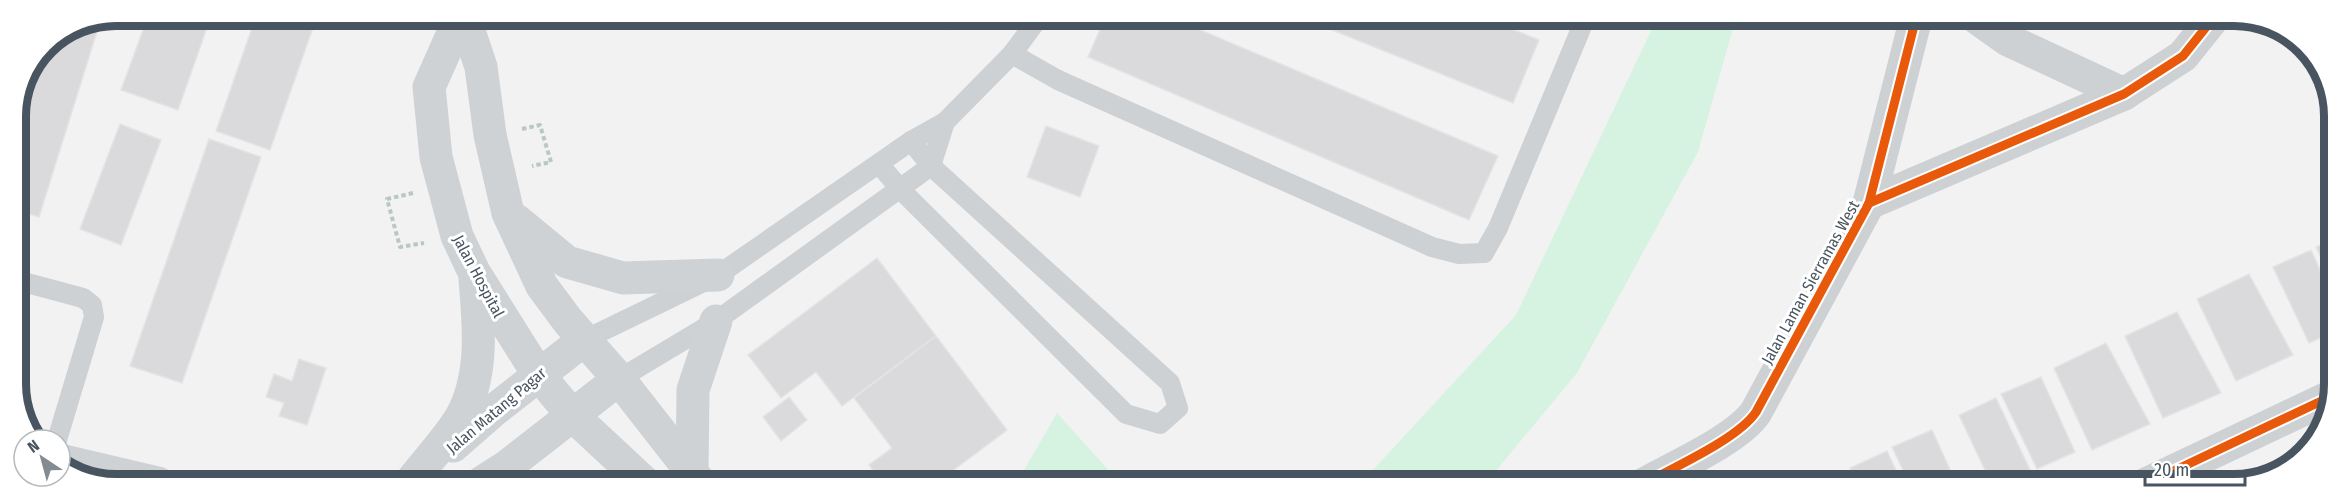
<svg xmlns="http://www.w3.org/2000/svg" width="2349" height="500" font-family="'Fira Sans Condensed',sans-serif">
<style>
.green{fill:#d6f3e2}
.building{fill:#dadadc;stroke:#e4e4e5;stroke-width:1.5}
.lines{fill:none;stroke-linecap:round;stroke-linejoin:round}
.path{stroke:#bac8c3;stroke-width:4;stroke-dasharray:4.5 3;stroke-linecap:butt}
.service{stroke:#ced1d3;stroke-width:20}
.minor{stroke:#ced1d3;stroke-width:33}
.secondary{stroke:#cfd2d5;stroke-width:33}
.cycleway-casing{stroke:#fff;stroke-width:13}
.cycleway{stroke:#e8590c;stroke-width:9}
.labels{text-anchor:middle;stroke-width:6;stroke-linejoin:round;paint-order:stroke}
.street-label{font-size:16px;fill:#485460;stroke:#fff}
.rim{fill:none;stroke:#485460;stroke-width:8}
</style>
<rect width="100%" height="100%" fill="#f3f2f2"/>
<g class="green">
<path d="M 1657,18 L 1736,18 L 1698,152 L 1577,373 L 1485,484 L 1360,484 L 1516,315 Z"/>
<path d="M 1057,413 L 1121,484 L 1016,484 Z"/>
</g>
<g class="building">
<path d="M 1305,19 L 1488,19 L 1539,40 L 1513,103 Z"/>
<path d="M 939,20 L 958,20 L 949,30 Z"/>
<path d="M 1104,20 L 1177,20 L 1498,156 L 1469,220 L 1088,57 Z"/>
<path d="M 100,22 L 39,217 L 16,210 L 15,138 L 45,44 L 77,23 Z"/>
<path d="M 146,22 L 209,22 L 178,110 L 121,90 Z"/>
<path d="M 254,22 L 315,22 L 270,150 L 216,131 Z"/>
<path d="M 120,124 L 161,140 L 121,245 L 80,229 Z"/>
<path d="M 1046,126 L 1099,146 L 1080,197 L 1027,177 Z"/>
<path d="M 209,139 L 261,157 L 182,383 L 130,366 Z"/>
<path d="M 2332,239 L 2332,281 L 2316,247 Z"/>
<path d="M 2311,250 L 2332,296 L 2332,333 L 2309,343 L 2273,267 Z"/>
<path d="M 877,258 L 936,336 L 842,406 L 816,372 L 781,398 L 748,355 Z"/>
<path d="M 2249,274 L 2293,355 L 2236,381 L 2197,299 Z"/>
<path d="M 2177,312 L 2221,393 L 2163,418 L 2125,336 Z"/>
<path d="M 936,336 L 1007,430 L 935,484 L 883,484 L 869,465 L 892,448 L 854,398 Z"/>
<path d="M 2106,343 L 2150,424 L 2092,450 L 2054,368 Z"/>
<path d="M 299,359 L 326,368 L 307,425 L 279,416 L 284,403 L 266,397 L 274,374 L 292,381 Z"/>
<path d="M 2041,377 L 2075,452 L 2037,469 L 2001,394 Z"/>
<path d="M 789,397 L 807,420 L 781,441 L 763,417 Z"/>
<path d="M 1996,398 L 2032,474 L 2008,485 L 1992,485 L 1959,415 Z"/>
<path d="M 1932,430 L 1957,485 L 1910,485 L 1892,447 Z"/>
<path d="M 1887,451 L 1903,485 L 1858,485 L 1850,468 Z"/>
</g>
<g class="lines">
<g class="path">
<path d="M 522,129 L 540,125 L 551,162 L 532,166"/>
<path d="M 413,193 L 387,199 L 400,247 L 424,243"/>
</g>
<g class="service">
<path d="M 1012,54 L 1058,80 L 1432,247 L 1459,254 L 1484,253 L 1498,228 L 1585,19"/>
<path d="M 879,164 L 901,190 L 1126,414 L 1160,424 L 1178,408 L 1170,383 L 931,166 L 911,141"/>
<path d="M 16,280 L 83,298 L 92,305 L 94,317 L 57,440"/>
<path d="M 584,340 L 718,275 L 911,141 L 945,122 L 1012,54 L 1037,20"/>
<path d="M 619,379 L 716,321 L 931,166 L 945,122"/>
</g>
<g class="minor">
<path d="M 1977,18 L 2008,40 L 2124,94"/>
<path d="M 1869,203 L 2124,94 L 2183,56 L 2211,21"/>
<path d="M 1644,484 C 1674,467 1738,439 1756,412 L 1869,203 L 1916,18"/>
<path d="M 2144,485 L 2332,396"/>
</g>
<g class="secondary">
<path d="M 458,22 L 429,87 L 436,157 L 457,236 L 474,272 L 538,374 L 572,415 L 646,484"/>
<path d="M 466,22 L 481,67 L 490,135 L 508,213 L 542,286 L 568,321 L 619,379 L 701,484"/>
<path d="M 516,220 L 567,262 L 623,278 L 718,275"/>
<path d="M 453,446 L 493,411 L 584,340"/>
<path d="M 60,460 L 158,483"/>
<path d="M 692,471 L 693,390 L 716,321"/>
<path d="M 410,483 C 425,463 449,438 461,417 C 484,375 479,326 475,280"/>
<path d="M 481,483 L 506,467 L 619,379"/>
</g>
<defs>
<g id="cycleway">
<path d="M 1869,203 L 2124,94 L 2183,56 L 2211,21"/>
<path d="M 1644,484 C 1674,467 1738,439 1756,412 L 1869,203 L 1916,18"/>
<path d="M 2144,485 L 2332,396"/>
</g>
</defs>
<use href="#cycleway" class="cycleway-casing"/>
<use href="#cycleway" class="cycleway"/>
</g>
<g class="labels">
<g class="street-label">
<text transform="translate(479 276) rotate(62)" y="6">Jalan Hospital</text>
<text transform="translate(1810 282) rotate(-61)" y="6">Jalan Laman Sierramas West</text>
<text transform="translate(496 410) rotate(-40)" y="6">Jalan Matang Pagar</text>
</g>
</g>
<path d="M0 0H2349V500H0ZM116 26H2234A90 90 0 0 1 2324 116V384A90 90 0 0 1 2234 474H116A90 90 0 0 1 26 384V116A90 90 0 0 1 116 26Z" fill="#fff" fill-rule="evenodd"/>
<path class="rim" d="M116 26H2234A90 90 0 0 1 2324 116V384A90 90 0 0 1 2234 474H116A90 90 0 0 1 26 384V116A90 90 0 0 1 116 26Z"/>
<g transform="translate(42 458) rotate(324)"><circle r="28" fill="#ffffff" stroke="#b6bbbf" stroke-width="1.5"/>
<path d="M0-4.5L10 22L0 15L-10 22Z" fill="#848b93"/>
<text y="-9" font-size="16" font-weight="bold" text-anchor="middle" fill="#485460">N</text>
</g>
<path d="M2145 476v9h100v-9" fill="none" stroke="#485460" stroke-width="3"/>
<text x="2154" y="476" font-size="18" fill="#485460" stroke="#ffffff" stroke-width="4.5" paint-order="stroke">20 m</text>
</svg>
